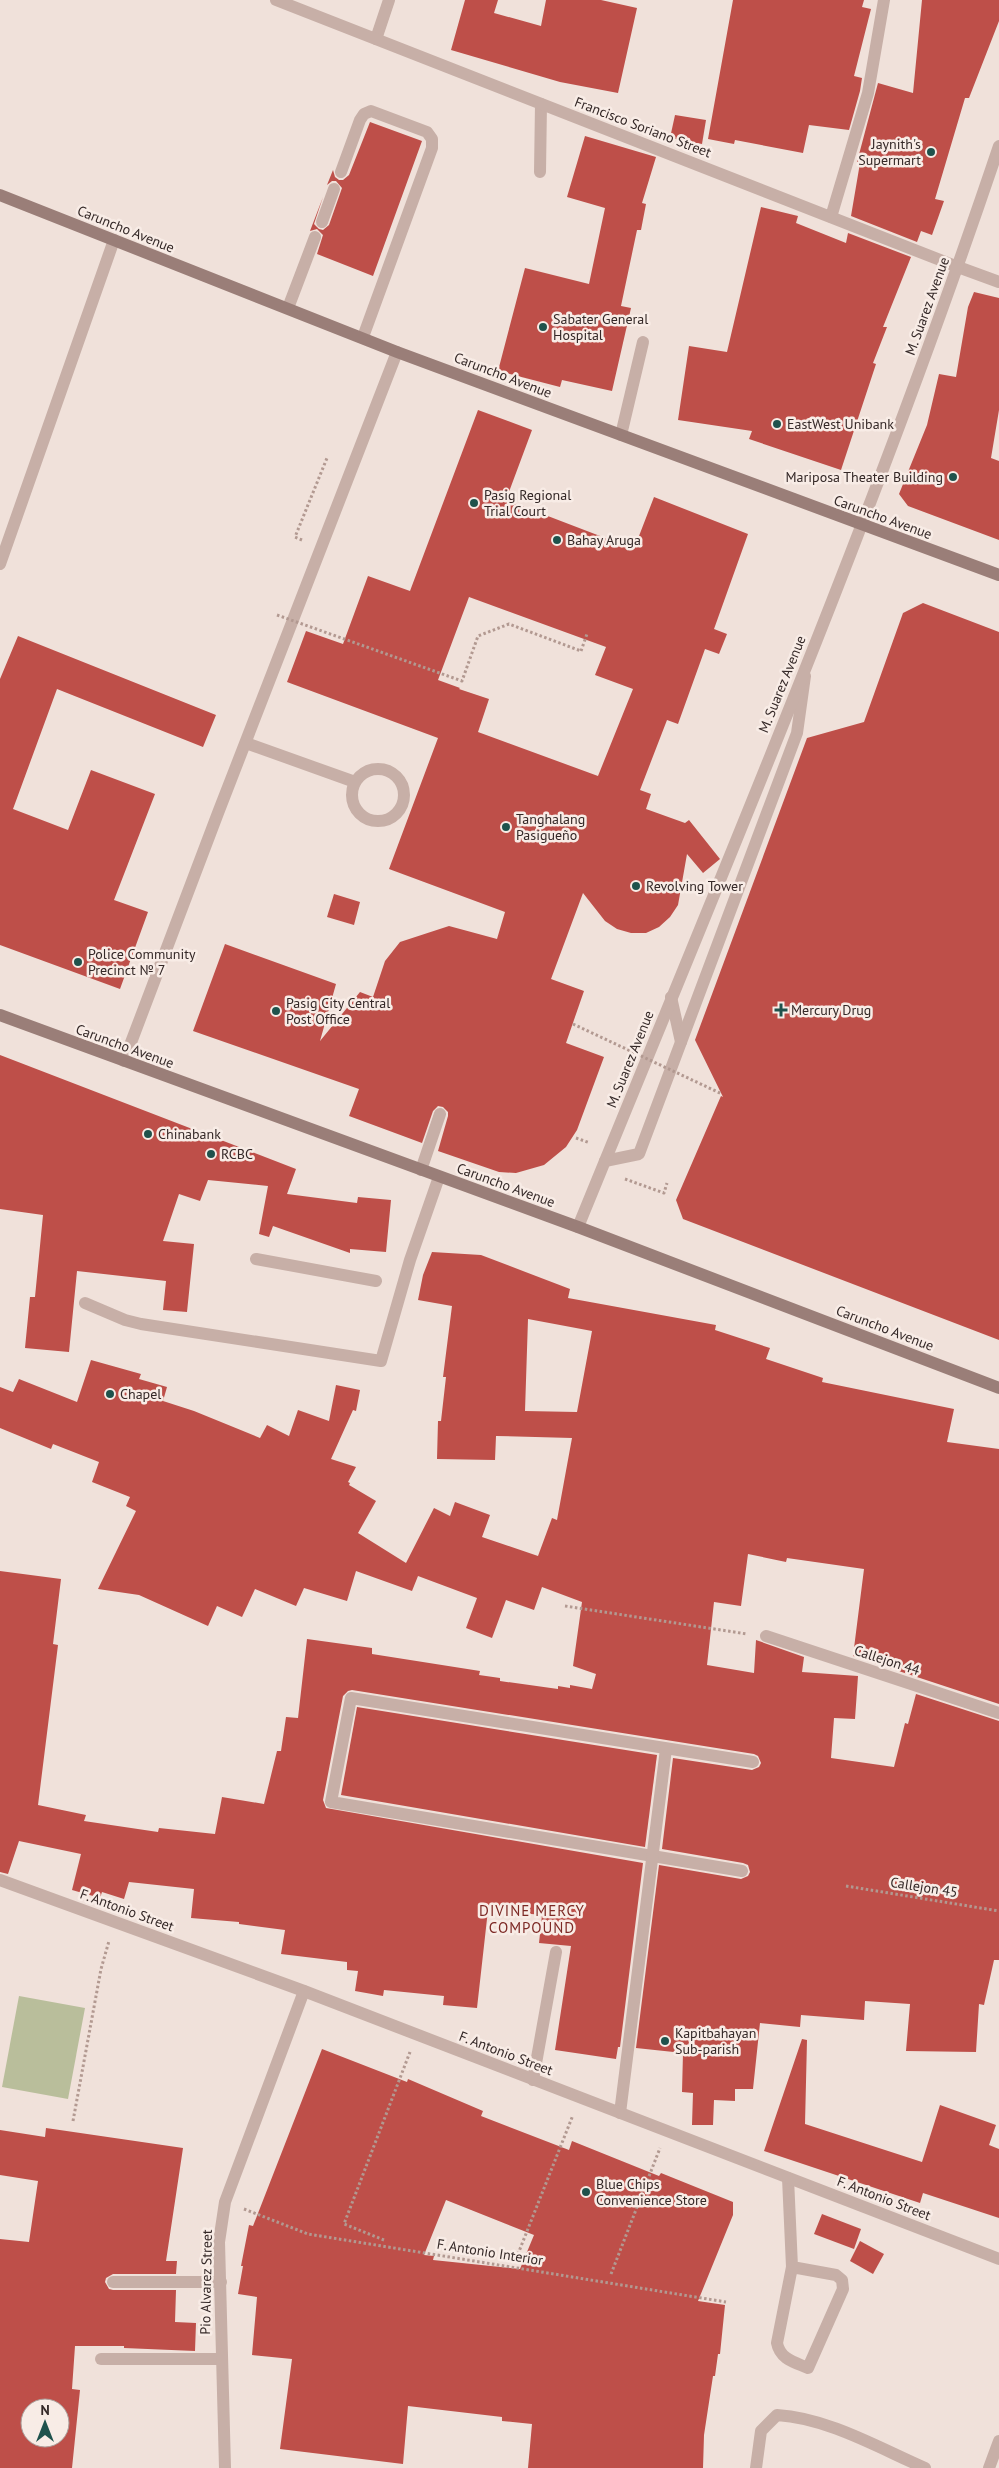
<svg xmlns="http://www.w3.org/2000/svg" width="999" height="2468" font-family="'PT Sans',sans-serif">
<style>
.green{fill:#b9be9b}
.building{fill:#be4f49;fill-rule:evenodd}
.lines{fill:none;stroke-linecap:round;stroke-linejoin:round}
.path{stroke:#b29991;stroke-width:3;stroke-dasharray:2.5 2.5;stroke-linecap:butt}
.service{stroke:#c7afa7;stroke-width:12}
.minor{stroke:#c7afa7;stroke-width:12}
.tertiary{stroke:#c7afa7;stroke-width:12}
.secondary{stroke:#9a7e78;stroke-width:12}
.path-bridge{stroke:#b29991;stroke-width:3;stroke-dasharray:2.5 2.5;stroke-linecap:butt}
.poi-dot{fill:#1f524c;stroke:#f8ece6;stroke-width:2}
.labels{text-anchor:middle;stroke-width:5;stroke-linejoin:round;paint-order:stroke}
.street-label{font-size:14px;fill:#342827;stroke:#f8ece6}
.poi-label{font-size:14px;fill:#342827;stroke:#f8ece6;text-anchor:start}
.neighbourhood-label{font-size:15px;letter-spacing:1px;fill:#7d2925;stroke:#f8ece6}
</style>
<rect width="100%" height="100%" fill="#f0e1da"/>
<path class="green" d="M 19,1996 L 85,2008 L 68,2099 L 2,2087 Z"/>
<g class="building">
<path d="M 465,0 L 498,0 L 494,13 L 541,26 L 546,0 L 601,0 L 637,8 L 618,93 L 560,82 L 451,50 Z"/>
<path d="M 733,0 L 864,0 L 862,7 L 871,9 L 854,76 L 862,78 L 860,91 L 849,130 L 809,125 L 803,153 L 735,140 L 734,144 L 708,139 Z"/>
<path d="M 922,0 L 999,0 L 999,21 L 969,98 L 965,98 L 935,199 L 944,201 L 932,235 L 921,231 L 917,242 L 851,216 L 860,163 L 857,162 L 878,83 L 913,93 Z"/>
<path d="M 675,115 L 706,120 L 702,144 L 670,138 Z"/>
<path d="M 370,122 L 422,141 L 373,276 L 317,254 L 323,235 L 317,229 L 310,231 L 323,197 L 314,224 L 319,229 L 323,230 L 329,225 L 342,188 L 336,181 L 332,181 L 327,185 L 333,170 L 335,177 L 339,180 L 343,180 L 349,175 Z"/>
<path d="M 585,136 L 656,157 L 642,203 L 646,204 L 641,230 L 637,230 L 621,306 L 631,308 L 612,391 L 562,380 L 560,387 L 498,371 L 525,268 L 589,284 L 605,208 L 567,197 Z"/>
<path d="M 761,207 L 798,216 L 796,223 L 846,243 L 848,233 L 911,257 L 883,327 L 887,327 L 873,363 L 876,364 L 841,470 L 749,439 L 752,431 L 678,420 L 689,346 L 727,352 Z"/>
<path d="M 974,292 L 999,298 L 999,410 L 991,458 L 999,461 L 999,540 L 908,506 L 899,494 L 927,425 L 939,374 L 956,377 L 968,307 Z"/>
<path d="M 478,410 L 532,430 L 506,500 L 634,549 L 654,497 L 748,534 L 714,629 L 727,634 L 719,654 L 705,649 L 678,724 L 667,720 L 640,790 L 651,794 L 646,809 L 685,823 L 689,820 L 720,859 L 703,873 L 687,854 L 678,905 L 670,917 L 659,927 L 646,933 L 631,933 L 617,929 L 605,921 L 583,893 L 551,979 L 584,991 L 566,1043 L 604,1057 L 577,1130 L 566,1147 L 544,1165 L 516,1173 L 499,1172 L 438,1151 L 448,1116 L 448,1112 L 443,1107 L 438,1106 L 433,1111 L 422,1143 L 349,1116 L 359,1089 L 193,1031 L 225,944 L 336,984 L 320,1041 L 360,992 L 373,997 L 385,961 L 400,942 L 449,926 L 497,939 L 505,912 L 389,869 L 438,738 L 287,682 L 306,631 L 343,644 L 368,576 L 410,591 ZM 469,597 L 606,647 L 595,675 L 633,689 L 598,776 L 478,732 L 489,699 L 459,689 L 460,688 L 438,680 Z"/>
<path d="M 923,603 L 999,632 L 999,1340 L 683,1219 L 676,1200 L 721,1096 L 723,1097 L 695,1040 L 807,738 L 864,722 L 903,613 Z"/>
<path d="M 18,636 L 216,715 L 203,747 L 57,689 L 13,809 L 68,830 L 91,770 L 155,794 L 114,900 L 148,912 L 120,989 L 0,945 L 0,679 Z"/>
<path d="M 334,894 L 360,902 L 354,925 L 327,917 Z"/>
<path d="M 0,1055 L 296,1169 L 287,1194 L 357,1203 L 358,1197 L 391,1200 L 386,1252 L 350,1249 L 350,1253 L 273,1226 L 269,1237 L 259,1234 L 268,1186 L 208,1180 L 200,1201 L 179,1194 L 163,1241 L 194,1244 L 187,1312 L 163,1310 L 166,1281 L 77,1271 L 69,1352 L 25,1348 L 30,1297 L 35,1297 L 43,1215 L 0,1209 Z"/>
<path d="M 432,1252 L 481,1255 L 570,1289 L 568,1298 L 716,1325 L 715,1330 L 770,1348 L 766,1359 L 823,1378 L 822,1382 L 954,1409 L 947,1442 L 999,1449 L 999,1704 L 853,1656 L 864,1569 L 787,1558 L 786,1562 L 748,1554 L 741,1606 L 714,1602 L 707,1665 L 754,1673 L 756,1640 L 804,1657 L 802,1672 L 858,1676 L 855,1719 L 834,1718 L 831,1758 L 894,1767 L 905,1723 L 908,1724 L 916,1694 L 999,1721 L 999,1960 L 994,1960 L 984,2005 L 979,2004 L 976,2052 L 906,2051 L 910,2004 L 865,2001 L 864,2020 L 801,2015 L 800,2027 L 760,2023 L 753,2089 L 735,2089 L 735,2101 L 714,2100 L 713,2125 L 692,2125 L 693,2093 L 682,2092 L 683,2053 L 636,2048 L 659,1865 L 741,1879 L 748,1876 L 750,1872 L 748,1865 L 743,1863 L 662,1849 L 673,1758 L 752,1770 L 759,1767 L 761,1763 L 758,1756 L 754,1754 L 352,1690 L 348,1691 L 343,1696 L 323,1800 L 326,1808 L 643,1863 L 620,2047 L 618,2047 L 616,2059 L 555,2050 L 571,1946 L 539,1943 L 542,1915 L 488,1910 L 477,2008 L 443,2005 L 444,1996 L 384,1990 L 383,1996 L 355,1991 L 358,1971 L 347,1970 L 347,1962 L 281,1954 L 285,1930 L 239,1924 L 239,1922 L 191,1918 L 194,1889 L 129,1882 L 124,1899 L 102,1892 L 100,1898 L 72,1890 L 81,1854 L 19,1841 L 8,1874 L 0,1872 L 0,1571 L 61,1579 L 53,1644 L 58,1645 L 38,1805 L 86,1815 L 84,1821 L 158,1832 L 159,1828 L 215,1834 L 222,1797 L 264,1804 L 277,1751 L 281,1751 L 286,1717 L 298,1718 L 307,1639 L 372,1648 L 372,1654 L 480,1671 L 479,1675 L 500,1678 L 500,1681 L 558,1689 L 558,1686 L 570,1688 L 570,1685 L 592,1689 L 596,1674 L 573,1666 L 582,1602 L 542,1587 L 534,1610 L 506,1600 L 492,1638 L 466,1628 L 477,1598 L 418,1576 L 412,1591 L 356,1571 L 347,1601 L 304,1588 L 296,1606 L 255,1589 L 242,1617 L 217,1606 L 208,1626 L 139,1595 L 98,1589 L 136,1511 L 126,1506 L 130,1497 L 92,1482 L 99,1462 L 53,1444 L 51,1449 L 0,1428 L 0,1387 L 13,1392 L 19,1379 L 77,1402 L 91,1360 L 141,1374 L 139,1379 L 167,1387 L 163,1401 L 194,1411 L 260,1438 L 267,1425 L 289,1436 L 298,1410 L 329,1421 L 336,1385 L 360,1390 L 356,1411 L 353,1410 L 331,1459 L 356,1467 L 348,1482 L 350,1483 L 349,1485 L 376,1501 L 358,1533 L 406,1563 L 434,1508 L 450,1516 L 455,1502 L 490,1515 L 482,1537 L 538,1556 L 552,1518 L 557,1520 L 572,1438 L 496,1436 L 495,1460 L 437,1459 L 438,1421 L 441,1421 L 446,1377 L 443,1377 L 452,1306 L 418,1300 L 423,1275 ZM 528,1319 L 592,1331 L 577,1412 L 525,1411 Z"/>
<path d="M 357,1707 L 657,1755 L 645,1847 L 341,1795 Z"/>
<path d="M 802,2039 L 807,2040 L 805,2124 L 922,2162 L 940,2105 L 996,2125 L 989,2145 L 999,2149 L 999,2218 L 923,2193 L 920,2203 L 764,2151 Z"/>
<path d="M 322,2049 L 407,2082 L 408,2079 L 483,2111 L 481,2116 L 569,2150 L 572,2141 L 659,2176 L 661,2173 L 733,2202 L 733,2215 L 698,2301 L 725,2305 L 720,2354 L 718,2354 L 715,2376 L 713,2376 L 704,2435 L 703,2468 L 528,2468 L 532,2424 L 502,2421 L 502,2417 L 408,2406 L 403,2464 L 280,2449 L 292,2359 L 252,2355 L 257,2297 L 238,2294 L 243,2266 L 241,2266 L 249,2225 L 253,2226 ZM 446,2200 L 534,2235 L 520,2269 L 433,2260 L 434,2256 L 424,2255 Z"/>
<path d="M 46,2128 L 183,2148 L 166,2261 L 177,2261 L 176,2274 L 113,2274 L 106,2278 L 105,2282 L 109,2289 L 113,2290 L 176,2290 L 175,2322 L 196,2323 L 195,2351 L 124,2348 L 124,2346 L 75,2346 L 72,2389 L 80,2390 L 72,2468 L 0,2468 L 0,2239 L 29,2242 L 38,2181 L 0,2175 L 0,2130 L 45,2137 ZM 30,2408 L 60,2408 L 60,2438 L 30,2438 Z"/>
<path d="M 822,2214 L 861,2229 L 854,2249 L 814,2234 Z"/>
<path d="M 860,2241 L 884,2254 L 873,2274 L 850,2261 Z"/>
</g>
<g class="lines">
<g class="path">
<path d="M 302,540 L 295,537 L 327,458"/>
<path d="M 581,651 L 587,634"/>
<path d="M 576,1138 L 590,1143"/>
<path d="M 625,1179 L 664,1193 L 667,1183"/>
<path d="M 565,1606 L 747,1634"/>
<path d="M 846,1886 L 999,1911"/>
<path d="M 73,2121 L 101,1969 L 109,1941"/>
<path d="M 244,2209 L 308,2234 L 726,2302"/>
<path d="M 384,2240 L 344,2224 L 410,2052"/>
<path d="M 516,2259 L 573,2115"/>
<path d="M 611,2274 L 660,2148"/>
</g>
<g class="service">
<path d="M 376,39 L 389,0"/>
<path d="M 341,172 L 360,120 L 364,114 L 371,111 L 427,132 L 432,139 L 432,148 L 363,337"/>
<path d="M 540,172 L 541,104"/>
<path d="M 322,222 L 334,189"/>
<path d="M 288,308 L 315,237"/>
<path d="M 621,435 L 643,342"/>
<path d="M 0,564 L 114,240"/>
<path d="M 246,743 L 355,782"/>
<circle cx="378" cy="795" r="26"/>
<path d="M 671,997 L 681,1042"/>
<path d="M 124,1061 L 218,813 L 397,352"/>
<path d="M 605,1161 L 639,1154 L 797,733 L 805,676"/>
<path d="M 421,1170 L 440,1114"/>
<path d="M 256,1259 L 376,1281"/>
<path d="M 85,1303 L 125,1320 L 141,1324 L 381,1361 L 410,1260 L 439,1177"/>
<path d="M 533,2080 L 556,1952"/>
<path d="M 788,2178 L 792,2267 L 777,2343 C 780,2359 794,2362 808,2368 L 843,2289 L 842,2280 L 836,2275 L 792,2267"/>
<path d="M 113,2282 L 221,2282"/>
<path d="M 101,2359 L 221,2359"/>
<path d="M 756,2468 L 761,2431 L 777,2415 C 828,2418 879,2448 925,2468"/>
</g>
<g class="minor">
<path d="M 831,217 L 868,93 L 884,0"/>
<path d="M 958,267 L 999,282"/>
<path d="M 766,1636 L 999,1713"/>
<path d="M 742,1871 L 331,1802 L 351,1698 L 753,1762"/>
<path d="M 620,2113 L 666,1749"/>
<path d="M 989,2468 L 999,2441"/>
</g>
<g class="tertiary">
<path d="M 276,0 L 958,267"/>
<path d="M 578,1227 C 724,869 876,512 999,146"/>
<path d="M 0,1880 L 304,1991 L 999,2259"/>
<path d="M 225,2468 L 219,2242 L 225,2202 L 304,1991"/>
</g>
<g class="secondary">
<path d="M 0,195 L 397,352 L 999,575"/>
<path d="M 0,1015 L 578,1227 L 999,1388"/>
</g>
<g class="path-bridge">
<path d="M 277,615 L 462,681 L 478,636 L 509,624 L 581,651"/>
<path d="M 573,1024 L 722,1094"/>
</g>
</g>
<g class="poi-dot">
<circle cx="931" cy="152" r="5"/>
<circle cx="543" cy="327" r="5"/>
<circle cx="777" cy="424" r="5"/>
<circle cx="953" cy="477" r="5"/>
<circle cx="474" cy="503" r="5"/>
<circle cx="557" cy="540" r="5"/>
<circle cx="506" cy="827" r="5"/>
<circle cx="636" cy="886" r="5"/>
<circle cx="78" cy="962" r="5"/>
<path d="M778.5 1002.5h5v5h5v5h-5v5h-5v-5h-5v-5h5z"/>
<circle cx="276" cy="1011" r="5"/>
<circle cx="148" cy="1134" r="5"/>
<circle cx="211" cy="1154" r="5"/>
<circle cx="110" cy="1394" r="5"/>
<circle cx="665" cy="2041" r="5"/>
<circle cx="586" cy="2192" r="5"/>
</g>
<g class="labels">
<g class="street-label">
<text transform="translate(643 127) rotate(21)" y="5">Francisco Soriano Street</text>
<text transform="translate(126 229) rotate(22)" y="5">Caruncho Avenue</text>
<text transform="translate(927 306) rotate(-70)" y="5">M. Suarez Avenue</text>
<text transform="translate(503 375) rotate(21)" y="5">Caruncho Avenue</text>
<text transform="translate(883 517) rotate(20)" y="5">Caruncho Avenue</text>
<text transform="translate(782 684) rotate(-68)" y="5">M. Suarez Avenue</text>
<text transform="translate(125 1046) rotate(20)" y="5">Caruncho Avenue</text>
<text transform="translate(630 1059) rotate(-68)" y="5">M. Suarez Avenue</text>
<text transform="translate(506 1185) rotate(20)" y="5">Caruncho Avenue</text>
<text transform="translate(885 1328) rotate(21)" y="5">Caruncho Avenue</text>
<text transform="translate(887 1660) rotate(18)" y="5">Callejon 44</text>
<text transform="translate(924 1887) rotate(9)" y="5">Callejon 45</text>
<text transform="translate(127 1910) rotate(20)" y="5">F. Antonio Street</text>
<text transform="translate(506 2053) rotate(21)" y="5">F. Antonio Street</text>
<text transform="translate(884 2198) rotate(21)" y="5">F. Antonio Street</text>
<text transform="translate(490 2252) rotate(9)" y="5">F. Antonio Interior</text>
<text transform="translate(206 2282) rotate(-89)" y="5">Pio Alvarez Street</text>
</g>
<g class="poi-label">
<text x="921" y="149" text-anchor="end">Jaynith's<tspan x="921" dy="16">Supermart</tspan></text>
<text x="553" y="324">Sabater General<tspan x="553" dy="16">Hospital</tspan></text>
<text x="787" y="429">EastWest Unibank</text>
<text x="943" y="482" text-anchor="end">Mariposa Theater Building</text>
<text x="484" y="500">Pasig Regional<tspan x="484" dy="16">Trial Court</tspan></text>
<text x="567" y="545">Bahay Aruga</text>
<text x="516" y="824">Tanghalang<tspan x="516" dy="16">Pasigueño</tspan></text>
<text x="646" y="891">Revolving Tower</text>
<text x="88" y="959">Police Community<tspan x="88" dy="16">Precinct № 7</tspan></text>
<text x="286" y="1008">Pasig City Central<tspan x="286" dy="16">Post Office</tspan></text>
<text x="791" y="1015">Mercury Drug</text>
<text x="158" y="1139">Chinabank</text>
<text x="221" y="1159">RCBC</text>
<text x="120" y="1399">Chapel</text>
<text x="675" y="2038">Kapitbahayan<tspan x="675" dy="16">Sub-parish</tspan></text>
<text x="596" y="2189">Blue Chips<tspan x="596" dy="16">Convenience Store</tspan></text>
</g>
<g class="neighbourhood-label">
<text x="532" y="1916">DIVINE MERCY<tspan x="532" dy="17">COMPOUND</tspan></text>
</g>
</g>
<g transform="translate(45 2423)"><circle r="24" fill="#f8ece6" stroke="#aa9e9a"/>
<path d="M0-4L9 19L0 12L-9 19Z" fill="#1f524c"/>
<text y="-8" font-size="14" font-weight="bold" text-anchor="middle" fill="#342827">N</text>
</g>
</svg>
